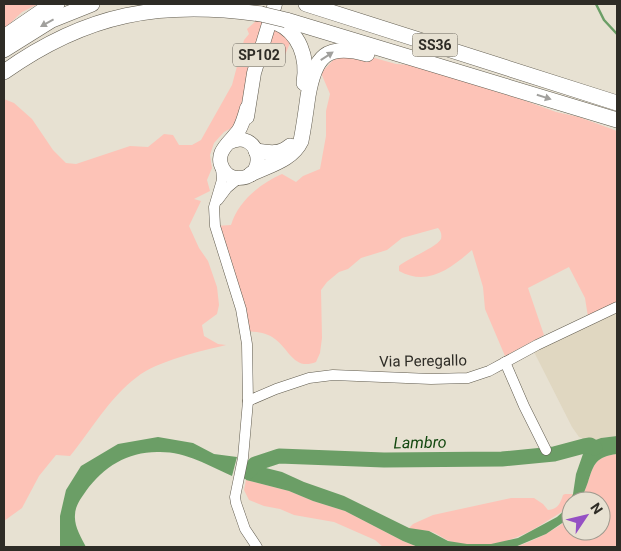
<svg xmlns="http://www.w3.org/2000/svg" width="621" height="551" font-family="Roboto,sans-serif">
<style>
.built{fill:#e0d7c1}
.green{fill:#fdc3b7}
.water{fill:#6b9e66}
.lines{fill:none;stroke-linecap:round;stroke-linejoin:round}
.stream{stroke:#6b9e66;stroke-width:2.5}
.river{stroke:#6b9e66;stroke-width:15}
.minor-casing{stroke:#605b4e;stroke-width:11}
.major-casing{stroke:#605b4e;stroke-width:15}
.highway-casing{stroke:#605b4e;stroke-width:16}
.minor{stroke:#fff;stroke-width:10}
.major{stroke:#fff;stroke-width:14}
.highway{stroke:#fff;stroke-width:15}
.highway-bridge-casing{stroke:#605b4e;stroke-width:16;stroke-linecap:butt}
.highway-bridge{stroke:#fff;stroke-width:15}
.oneway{fill:#a1a09d}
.labels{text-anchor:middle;stroke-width:5;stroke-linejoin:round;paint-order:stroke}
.shield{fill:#e7e1d2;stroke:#66625a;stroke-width:1}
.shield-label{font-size:14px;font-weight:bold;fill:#2e2c26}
.street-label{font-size:15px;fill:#2e2c26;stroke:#e7e1d2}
.water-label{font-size:16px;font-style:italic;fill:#134810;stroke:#e7e1d2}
</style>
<rect width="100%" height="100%" fill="#e7e1d2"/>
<path class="built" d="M 617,307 L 617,436 L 601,438 L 590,442 L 579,437 L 572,427 L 532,348 Z"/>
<g class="green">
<path d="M 4,4 L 38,4 L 22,12 L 4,29 Z"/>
<path d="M 256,21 C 277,21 280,26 290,43 L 285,55 L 273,61 L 253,62 L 249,85 L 242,101 L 239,117 L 235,126 L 224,132 L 214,143 L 210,155 L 212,168 L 207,180 L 210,191 L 194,199 L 201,201 L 189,226 L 199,248 L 208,261 L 217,287 L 219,305 L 217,314 L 202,325 L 204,336 L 218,344 L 226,345 C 201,351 157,361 137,377 C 109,398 92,429 70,456 L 56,455 L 39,476 L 22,508 L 4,521 L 4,99 L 14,103 L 32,119 L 53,150 L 66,163 L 76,164 L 130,146 L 148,147 L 164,134 L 173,135 L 179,145 L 192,145 L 201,140 L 232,85 L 244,40 L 249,34 L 247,29 Z"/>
<path d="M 371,57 L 396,64 L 410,65 L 469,81 L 497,92 L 515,97 L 556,112 L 579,117 L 617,131 L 617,302 L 588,317 L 585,298 L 569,267 L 528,288 L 544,335 L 505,356 L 485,309 L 483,287 L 472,250 C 451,268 428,287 399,271 L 399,266 C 408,258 436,248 441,239 C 442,235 441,231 438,228 L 402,238 L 387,250 L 361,258 L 348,269 L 339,272 L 327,282 L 321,290 L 322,338 L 320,353 L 316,362 C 294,371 289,349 275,339 C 266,332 256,332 245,331 L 215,226 L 231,225 C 238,202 259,184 282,174 L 296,182 L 303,176 L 320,169 L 326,136 L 326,111 L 330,94 L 321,73 L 335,58 Z"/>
<path d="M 617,454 L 617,547 L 515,547 C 534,541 556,530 571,517 L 571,531 L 601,531 L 601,501 L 581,501 C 583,494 586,488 588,482 C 594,463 596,457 617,454 Z"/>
<path d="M 246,480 L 289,491 L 313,501 L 345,511 L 403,541 L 418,547 L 383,547 L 375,540 L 334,522 L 294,515 L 280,509 L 264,506 L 249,500 L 244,490 Z"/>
<path d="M 565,494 L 573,494 C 566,513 559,513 544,523 C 515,542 483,551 449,541 C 442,538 436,532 428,531 C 422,530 416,530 409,528 L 413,524 L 433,515 L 511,498 L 534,498 L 543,504 L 548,510 C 558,509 560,504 563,495 Z"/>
</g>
<g class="water">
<path d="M 617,436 L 617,454 C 596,457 594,463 588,482 C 586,488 583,494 581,501 L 571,501 L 571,517 L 546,534 L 515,547 L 418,547 L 403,541 L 345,511 L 313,501 L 289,491 L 246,480 L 250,460 L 262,467 L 282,472 L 304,482 L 344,496 L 409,528 L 429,531 L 448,541 L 467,544 L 491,544 L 518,538 L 557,517 L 566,509 L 573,494 L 576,474 L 584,451 L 590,442 L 601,438 Z"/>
<path d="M 158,437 L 193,443 L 214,454 L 237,457 L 232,476 C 209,466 187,452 160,452 C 129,451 104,466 86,491 C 81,498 75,506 75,515 C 74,526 81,537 86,547 L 60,547 L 60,516 L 66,490 L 81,466 L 118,444 Z"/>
</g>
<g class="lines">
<path class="stream" d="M 596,4 L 604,20 L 617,34"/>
<path class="river" d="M 248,472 L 255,464 L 279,456 L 384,460 L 502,459 L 554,454 L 584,446 L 590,445 L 595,448"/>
<defs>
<g id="minor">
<path d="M 221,167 L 222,180 L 214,207 L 215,226 L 241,309 L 247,344 L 248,401 L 243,458 L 235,497 L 236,503 L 245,529 L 257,547"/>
<path d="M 218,200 L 227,188 L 239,178"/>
<path d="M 505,362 L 524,406 L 546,450"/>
<path d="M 248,401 L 276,389 L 309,378 L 333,375 L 431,379 L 468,378 L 489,371 L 537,345 L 617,307"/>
</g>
<g id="major">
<path d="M 247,117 L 254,73 L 275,4"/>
<path d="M 228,143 C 260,126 270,179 238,178 C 232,178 226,174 223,169 C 213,152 231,142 239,130 C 243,123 245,115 247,108"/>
</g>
<g id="highway">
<path d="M 306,4 L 617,103"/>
<path d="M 286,20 L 617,120"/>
<path d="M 275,22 C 300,32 308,58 304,83"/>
<path d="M 7,35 L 42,11 L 57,4"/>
<path d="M 4,50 L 52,20 L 92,4"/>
<path d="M 4,72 C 87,13 161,0 261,14"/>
<path d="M 256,151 C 269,153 280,155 290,146"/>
<path d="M 251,174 C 269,165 292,160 301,141 C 304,126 306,111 308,96 C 315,56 326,43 367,54"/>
</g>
</defs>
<use href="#minor" class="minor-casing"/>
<use href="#major" class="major-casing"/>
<use href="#highway" class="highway-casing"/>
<use href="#minor" class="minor"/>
<use href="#major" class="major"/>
<use href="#highway" class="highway"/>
<defs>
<path id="highway-bridge" d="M 261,14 L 286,20"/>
</defs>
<use href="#highway-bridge" class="highway-bridge-casing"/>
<use href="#highway-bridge" class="highway-bridge"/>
</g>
<defs><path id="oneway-solid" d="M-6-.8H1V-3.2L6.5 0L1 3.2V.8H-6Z" transform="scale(1.25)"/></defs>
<g class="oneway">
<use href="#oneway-solid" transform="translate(47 23) rotate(151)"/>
<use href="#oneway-solid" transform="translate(327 56) rotate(-33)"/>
<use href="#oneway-solid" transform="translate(544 97) rotate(17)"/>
</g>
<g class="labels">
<g class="shield">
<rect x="412.5" y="33.5" width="45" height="23" rx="4"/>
<rect x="233" y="43.5" width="52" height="23" rx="4"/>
</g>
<g class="shield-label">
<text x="435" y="50">SS36</text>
<text x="259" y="60">SP102</text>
</g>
<g class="street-label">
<text transform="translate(423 361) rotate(-1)" y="5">Via Peregallo</text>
</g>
<g class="water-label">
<text transform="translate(420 442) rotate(-1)" y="6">Lambro</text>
</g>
</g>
<rect width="621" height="551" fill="none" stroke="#2e2c26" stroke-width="10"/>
<g transform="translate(586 516) rotate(55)"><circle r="24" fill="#e7e1d2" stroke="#9d998d"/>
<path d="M0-4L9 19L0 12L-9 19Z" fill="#9550c4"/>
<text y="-8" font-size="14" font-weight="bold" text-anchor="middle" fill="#2e2c26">N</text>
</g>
</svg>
